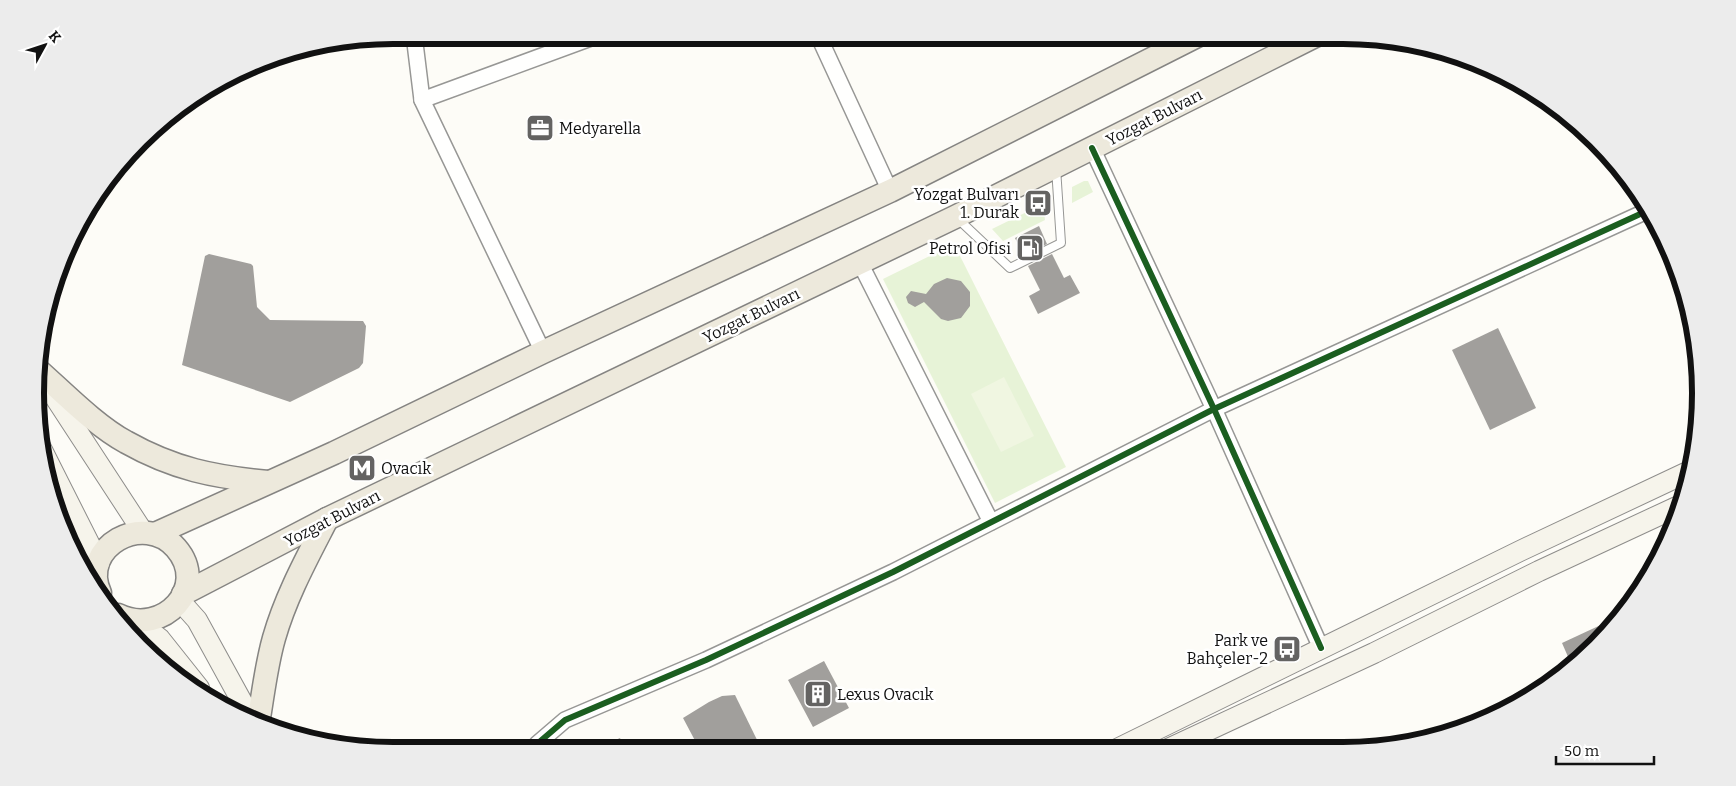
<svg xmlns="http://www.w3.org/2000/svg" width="1736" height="786" font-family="Bitter,serif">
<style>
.green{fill:#e7f3d7}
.pitch{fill:#f0f6e1}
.building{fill:#a19f9c}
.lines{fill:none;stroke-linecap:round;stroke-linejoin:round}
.service-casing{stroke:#979795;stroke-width:10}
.minor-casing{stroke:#979795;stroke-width:18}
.secondary-casing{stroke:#8e8d8b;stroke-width:22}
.primary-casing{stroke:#858482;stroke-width:25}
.service{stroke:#fffffe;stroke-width:8}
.minor{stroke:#fffffe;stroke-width:15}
.secondary{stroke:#f6f4eb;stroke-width:20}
.primary{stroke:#ede9dc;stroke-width:22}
.cycleway-casing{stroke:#fff;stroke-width:9}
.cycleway{stroke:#1b5e20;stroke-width:6}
.labels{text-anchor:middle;stroke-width:5;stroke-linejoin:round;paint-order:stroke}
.street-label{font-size:16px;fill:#111;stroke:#fff}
.poi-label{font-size:16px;fill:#111;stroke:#fff;text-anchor:start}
.rim{fill:none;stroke:#111;stroke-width:6}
</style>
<rect width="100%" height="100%" fill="#fdfcf7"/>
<g class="green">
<path d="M 1084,181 L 1088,181 L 1093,192 L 1072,203 L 1072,187 Z"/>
<path d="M 1043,204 L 1045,220 L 1003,241 L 992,229 Z"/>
<path d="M 954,244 L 1066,467 L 995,503 L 883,279 Z"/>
</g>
<path class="pitch" d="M 1004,377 L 1034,436 L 1001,452 L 971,394 Z"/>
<g class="building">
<path d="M 1039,226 L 1047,244 L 1023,255 L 1015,238 Z"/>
<path d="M 209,254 L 251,264 L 253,266 L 257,307 L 270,320 L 363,321 L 366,326 L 363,363 L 359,368 L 290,402 L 182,365 L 205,256 Z"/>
<path d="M 1052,254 L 1064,278 L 1070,275 L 1080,293 L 1038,314 L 1029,296 L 1040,290 L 1028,266 Z"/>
<path d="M 947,278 L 961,281 L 970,292 L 970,306 L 961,318 L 948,321 L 941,319 L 924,302 L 915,307 L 908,303 L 906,297 L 911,291 L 926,294 L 934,284 Z"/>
<path d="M 1498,328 L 1536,408 L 1490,430 L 1452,350 Z"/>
<path d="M 1620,616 L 1620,617 L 1572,666 L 1562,643 Z"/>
<path d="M 824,661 L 849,708 L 813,727 L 788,680 Z"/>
<path d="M 735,695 L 762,750 L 700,750 L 683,718 L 709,702 L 722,696 Z"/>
<path d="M 620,738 L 625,750 L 593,750 Z"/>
</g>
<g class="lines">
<defs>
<path id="service" d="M 957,218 L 1010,268 L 1061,243 L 1056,168"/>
<g id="minor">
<path d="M 414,35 L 422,100 L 543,352"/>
<path d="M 818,35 L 890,191"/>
<path d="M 422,100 L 599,35"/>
<path d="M 1092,148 L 1214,409 L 1321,648"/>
<path d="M 860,263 L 991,522"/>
<path d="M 535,751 L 537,744 L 565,720 L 706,660 L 893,572 L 1214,409 L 1649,210"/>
</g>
<g id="secondary">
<path d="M 47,385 L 143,532"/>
<path d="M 40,446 L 99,563"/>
<path d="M 180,601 L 197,620 L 253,722"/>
<path d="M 137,621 L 160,639 L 199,688"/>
<path d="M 1117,749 L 1520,551 L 1692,470"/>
<path d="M 1168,749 L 1374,653 L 1539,571 L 1681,505"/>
</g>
<g id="primary">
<path d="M 37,369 C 63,392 96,426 126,442 C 174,469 214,477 268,482"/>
<path d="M 155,534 L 334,453 L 543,352 L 890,191 L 1199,35"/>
<path d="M 100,593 C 79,547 144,511 176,548 C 210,587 163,637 118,615"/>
<path d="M 183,594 L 327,519 L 955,217 L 1317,35"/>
<path d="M 258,724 C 263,695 266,666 274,638 C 286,596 307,558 327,519"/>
</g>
</defs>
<use href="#service" class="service-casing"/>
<use href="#minor" class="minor-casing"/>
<use href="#secondary" class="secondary-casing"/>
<use href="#primary" class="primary-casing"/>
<use href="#service" class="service"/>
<use href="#minor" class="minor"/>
<use href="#secondary" class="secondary"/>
<use href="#primary" class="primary"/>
<defs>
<g id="cycleway">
<path d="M 1092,148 L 1214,409 L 1321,648"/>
<path d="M 535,751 L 537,744 L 565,720 L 706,660 L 893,572 L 1214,409 L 1649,210"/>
</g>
</defs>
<use href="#cycleway" class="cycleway-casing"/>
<use href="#cycleway" class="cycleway"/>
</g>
<defs>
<symbol id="office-square" viewBox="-11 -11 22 22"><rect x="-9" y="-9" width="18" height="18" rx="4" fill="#646362" stroke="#fff"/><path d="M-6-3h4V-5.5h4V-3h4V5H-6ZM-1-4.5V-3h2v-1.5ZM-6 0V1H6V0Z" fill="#fff"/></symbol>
<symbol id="bus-square" viewBox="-11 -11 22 22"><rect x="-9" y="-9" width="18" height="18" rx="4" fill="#646362" stroke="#fff"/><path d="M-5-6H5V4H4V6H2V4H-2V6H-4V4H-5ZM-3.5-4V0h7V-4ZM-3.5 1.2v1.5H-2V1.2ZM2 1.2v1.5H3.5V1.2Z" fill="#fff"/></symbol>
<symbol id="fuel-square" viewBox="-11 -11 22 22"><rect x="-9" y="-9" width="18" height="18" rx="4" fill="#646362" stroke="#fff"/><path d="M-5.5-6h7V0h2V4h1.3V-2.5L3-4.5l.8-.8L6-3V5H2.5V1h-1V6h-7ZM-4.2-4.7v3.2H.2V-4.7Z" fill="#fff"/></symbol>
<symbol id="metro-square" viewBox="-11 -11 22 22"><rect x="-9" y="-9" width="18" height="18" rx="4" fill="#646362" stroke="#fff"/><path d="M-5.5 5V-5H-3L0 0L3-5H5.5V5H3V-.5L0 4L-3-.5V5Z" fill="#fff"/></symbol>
<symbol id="building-square" viewBox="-11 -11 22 22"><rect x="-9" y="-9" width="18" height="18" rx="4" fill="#646362" stroke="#fff"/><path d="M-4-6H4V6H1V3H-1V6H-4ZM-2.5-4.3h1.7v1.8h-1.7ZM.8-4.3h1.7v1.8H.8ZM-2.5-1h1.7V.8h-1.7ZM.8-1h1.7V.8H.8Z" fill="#fff"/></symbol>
</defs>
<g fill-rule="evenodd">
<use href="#office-square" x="524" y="112" width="32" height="32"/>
<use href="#bus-square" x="1022" y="187" width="32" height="32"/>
<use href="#fuel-square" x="1014" y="232" width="32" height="32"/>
<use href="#metro-square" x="346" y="452" width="32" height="32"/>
<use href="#bus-square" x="1271" y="633" width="32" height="32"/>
<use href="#building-square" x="802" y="678" width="32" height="32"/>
</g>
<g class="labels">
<g class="street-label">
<text transform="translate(1154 117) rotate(-27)" y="6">Yozgat Bulvarı</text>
<text transform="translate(751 315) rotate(-26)" y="6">Yozgat Bulvarı</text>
<text transform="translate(332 518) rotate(-27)" y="6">Yozgat Bulvarı</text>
</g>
<g class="poi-label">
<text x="559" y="134">Medyarella</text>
<text x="1019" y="200" text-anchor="end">Yozgat Bulvarı<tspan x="1019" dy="18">1. Durak</tspan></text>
<text x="1011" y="254" text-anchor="end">Petrol Ofisi</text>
<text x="381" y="474">Ovacık</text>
<text x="1268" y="646" text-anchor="end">Park ve<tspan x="1268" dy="18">Bahçeler-2</tspan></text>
<text x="837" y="700">Lexus Ovacık</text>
</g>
</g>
<path d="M0 0H1736V786H0ZM393 44H1343A349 349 0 0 1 1692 393V393A349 349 0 0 1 1343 742H393A349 349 0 0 1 44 393V393A349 349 0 0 1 393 44Z" fill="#ececec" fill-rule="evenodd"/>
<path class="rim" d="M393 44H1343A349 349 0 0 1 1692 393V393A349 349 0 0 1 1343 742H393A349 349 0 0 1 44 393V393A349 349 0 0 1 393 44Z"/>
<g transform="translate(45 45) rotate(50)" stroke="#ffffff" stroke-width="4" paint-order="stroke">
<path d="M0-4L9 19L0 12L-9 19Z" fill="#111111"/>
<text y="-8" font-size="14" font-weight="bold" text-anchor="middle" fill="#111111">K</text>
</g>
<path d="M1556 756v8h98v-8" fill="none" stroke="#111111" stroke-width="2.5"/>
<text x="1564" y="756" font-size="15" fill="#111111" stroke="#ffffff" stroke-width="4" paint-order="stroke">50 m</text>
</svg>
